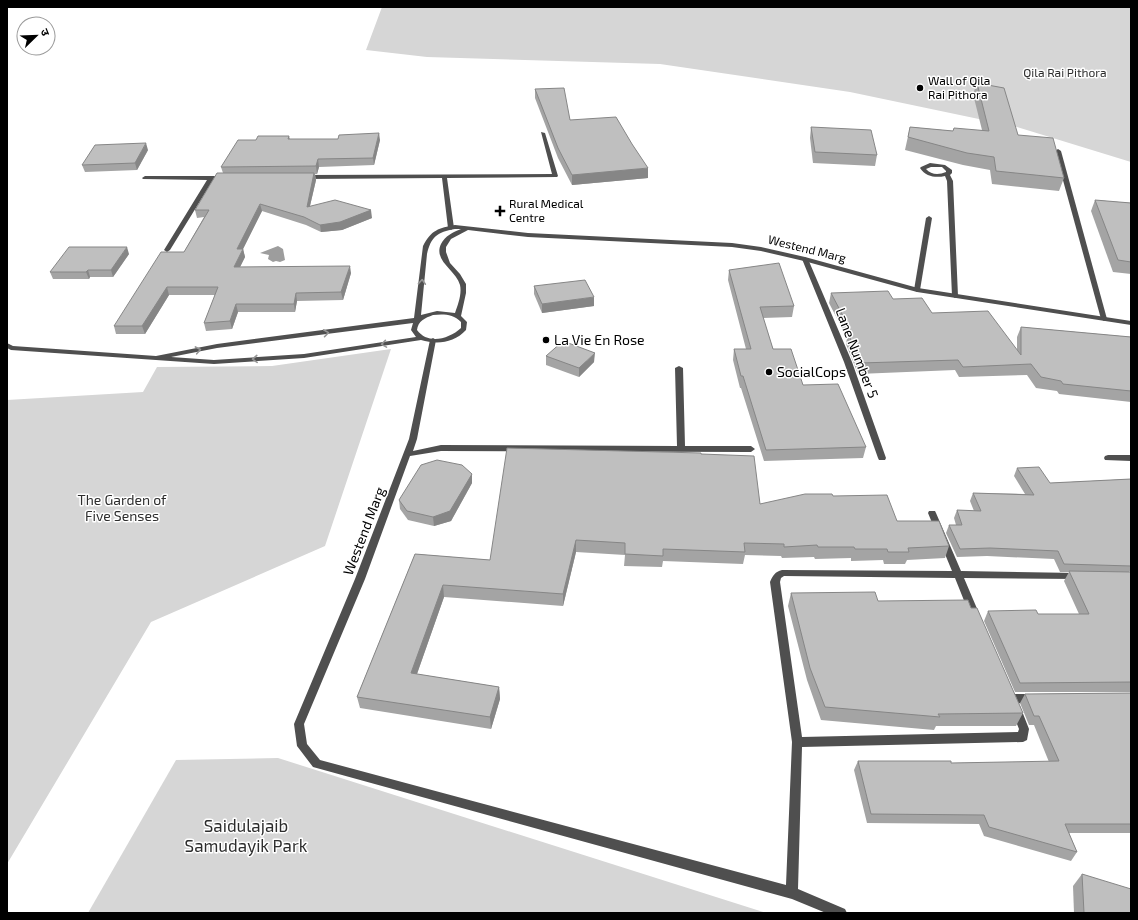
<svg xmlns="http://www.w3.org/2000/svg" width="1138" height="920" font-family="'Exo 2','Noto Sans Devanagari',sans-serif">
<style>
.green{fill:#d6d6d6}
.water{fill:#9d9d9d}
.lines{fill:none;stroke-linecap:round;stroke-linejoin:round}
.service{fill:#4f4f4f;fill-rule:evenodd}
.minor{fill:#4f4f4f;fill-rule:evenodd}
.tertiary{fill:#4f4f4f;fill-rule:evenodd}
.wall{fill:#a4a4a4}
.shaded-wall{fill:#868686}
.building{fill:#bfbfbf;stroke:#868686}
.oneway{stroke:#959595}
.poi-dot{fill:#000;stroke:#fff;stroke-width:1.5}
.labels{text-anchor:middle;stroke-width:3;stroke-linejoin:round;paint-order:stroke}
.far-park-label{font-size:12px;fill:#2d2d2d;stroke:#fff}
.far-poi-label{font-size:12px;fill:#000;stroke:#fff;text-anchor:start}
.far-street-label{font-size:12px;fill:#000;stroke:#fff}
.poi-label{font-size:14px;fill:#000;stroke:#fff;text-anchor:start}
.street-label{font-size:14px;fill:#000;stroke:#fff}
.park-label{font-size:14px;fill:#2d2d2d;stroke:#fff}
.near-park-label{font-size:17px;fill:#2d2d2d;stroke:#fff}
</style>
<rect width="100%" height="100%" fill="#fff"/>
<g class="green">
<path d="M 382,7 L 1131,7 L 1131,162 L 1017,127 L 850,92 L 660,64 L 427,57 L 366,50 Z"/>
<path d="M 391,349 L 325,546 L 151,622 L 7,864 L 7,400 L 143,392 L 157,367 L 272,366 Z"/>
<path d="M 278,758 L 766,913 L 88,913 L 176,760 Z"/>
</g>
<path class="water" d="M 278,246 L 283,249 L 285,260 L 280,262 L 276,261 L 273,262 L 268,259 L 269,255 L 260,253 Z"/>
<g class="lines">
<g class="service">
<path d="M 1058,149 L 1061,151 L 1107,319 L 1106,320 L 1104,321 L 1101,319 L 1055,151 Z"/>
<path d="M 929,216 L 932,218 L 920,290 L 917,292 L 914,290 L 926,218 Z"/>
</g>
<g class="minor">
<path d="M 541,132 L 545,133 L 558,176 L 557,177 L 447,178 L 454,228 L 451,230 L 448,228 L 442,178 L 305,179 L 302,177 L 305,175 L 552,174 Z"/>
<path d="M 930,163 L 945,165 L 952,170 L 952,173 L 950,175 L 953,181 L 958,296 L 955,298 L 952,296 L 947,181 L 945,176 C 936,178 926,177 920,168 L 921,167 ZM 931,167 L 942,167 L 946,171 L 946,172 C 939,175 931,175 926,169 Z"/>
<path d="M 145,176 L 225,176 L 228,178 L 225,180 L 213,180 L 170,250 L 167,252 L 164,250 L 207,180 L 143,179 L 142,178 Z"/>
<path d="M 805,257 L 808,259 L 852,362 L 886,458 L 885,460 L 879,460 L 878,458 L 844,362 L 802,259 Z"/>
<path d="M 433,338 L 436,340 L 417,439 L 413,451 L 441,445 L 677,446 L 675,368 L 679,366 L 683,368 L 685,446 L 751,446 L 755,449 L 751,452 L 441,451 L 410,456 L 365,579 L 304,724 L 307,744 L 320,760 L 786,885 L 792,742 L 770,582 C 773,575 775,572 782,570 L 952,571 L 928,513 L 929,511 L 935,511 L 936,513 L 961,571 L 1077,573 L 1080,574 L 1082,576 L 1080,578 L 1077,579 L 964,578 L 981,618 L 979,621 L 976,622 L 973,621 L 971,618 L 955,578 L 784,576 L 781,578 L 780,582 L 802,737 L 1018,732 L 1019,729 L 1011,709 L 1012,706 L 1016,705 L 1020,706 L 1029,729 L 1027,740 L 1023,742 L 802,747 L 798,889 L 845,909 L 847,913 L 826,913 L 792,899 L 313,767 L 297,746 L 294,724 L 355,579 L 409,439 L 430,340 Z"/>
<path d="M 1108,455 L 1131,455 L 1131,461 L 1105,460 L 1104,458 L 1105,456 Z"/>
<path d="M 1011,694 L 1033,694 L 1037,695 L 1038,698 L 1037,701 C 1029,704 1015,704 1007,701 L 1006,698 L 1007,695 Z"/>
</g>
<path class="tertiary" d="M 455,225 L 528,233 L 732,243 L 761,247 L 805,257 L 918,288 L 1131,321 L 1131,325 L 917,292 L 804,261 L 761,251 L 732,247 L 528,237 L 468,230 L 451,239 L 446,247 L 446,252 L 450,263 L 460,274 L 466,284 L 466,293 L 461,316 L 467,322 L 466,330 C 454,343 437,345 421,340 L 304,358 L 214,364 L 11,350 L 7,348 L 7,343 L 13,346 L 156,356 L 217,344 L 414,318 L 423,246 C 431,230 439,228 455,225 ZM 455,229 L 461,229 C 453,232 445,236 441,244 C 433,261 456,270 460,285 C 462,294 458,304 455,313 L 437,311 L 421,315 L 427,254 C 431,237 437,232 455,229 ZM 433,315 C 444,314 453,314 461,322 L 461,328 C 449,339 428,345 417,330 C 418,321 425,318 433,315 ZM 413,323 L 411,330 L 416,337 L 304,354 L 214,360 L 171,357 L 217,348 Z"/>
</g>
<g class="wall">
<path d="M 977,83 L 1018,135 L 1064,178 L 1059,191 L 992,184 L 990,170 L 963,165 L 905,150 L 910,127 L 953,131 L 982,130 L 973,94 Z"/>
<path d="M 535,89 L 570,120 L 648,178 L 572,185 L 558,158 L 535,98 Z"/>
<path d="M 811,127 L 877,155 L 875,166 L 813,163 L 810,138 Z"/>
<path d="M 289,136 L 290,139 L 380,140 L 374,165 L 319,167 L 317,174 L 315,174 L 316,180 L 310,206 L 372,218 L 342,230 L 321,232 L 306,225 L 262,211 L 243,249 L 245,257 L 240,267 L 351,273 L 343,300 L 297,301 L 295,312 L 238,312 L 232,329 L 206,331 L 204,323 L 215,295 L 169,295 L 145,334 L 116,334 L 114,326 L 184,252 L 204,217 L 197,218 L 195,210 L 223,173 L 221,167 L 256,140 Z"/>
<path d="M 148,150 L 137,170 L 85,172 L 82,165 Z"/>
<path d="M 1095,200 L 1131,203 L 1131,274 L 1113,272 L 1091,211 Z"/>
<path d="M 129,254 L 113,277 L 90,277 L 89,279 L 53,279 L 50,272 Z"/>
<path d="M 729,270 L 794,306 L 792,317 L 763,318 L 773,349 L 803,385 L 866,447 L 863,458 L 764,461 L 741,388 L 740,388 L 733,360 L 734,349 L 746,349 L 728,280 Z"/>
<path d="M 534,286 L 594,306 L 542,313 L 534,294 Z"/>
<path d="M 831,293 L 893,299 L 932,313 L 1017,350 L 1017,337 L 1021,327 L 1131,337 L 1131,402 L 1059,394 L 1057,391 L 1036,388 L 1027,375 L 959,377 L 955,370 L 858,374 L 846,344 L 847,338 L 829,303 Z"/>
<path d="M 546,356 L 594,362 L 579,377 L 546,365 Z"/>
<path d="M 701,454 L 760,504 L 833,496 L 897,521 L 949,546 L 945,558 L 907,560 L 905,564 L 884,564 L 883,560 L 851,561 L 851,558 L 815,559 L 814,557 L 782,558 L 781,556 L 745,555 L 743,564 L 663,561 L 662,567 L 624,566 L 625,555 L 576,552 L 563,606 L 444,597 L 417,674 L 499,687 L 500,699 L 491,729 L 360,708 L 357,697 L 415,554 L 490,560 Z"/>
<path d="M 1017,468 L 1050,483 L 1131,479 L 1131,571 L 1130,571 L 1129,572 L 1131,572 L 1131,692 L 1015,692 L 984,621 L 988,611 L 1038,614 L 1079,614 L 1064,581 L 1069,572 L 1060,572 L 1054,559 L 987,556 L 957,557 L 946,533 L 949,525 L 956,525 L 954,518 L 957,510 L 974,511 L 970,501 L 973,493 L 1025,494 L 1014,476 Z"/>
<path d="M 472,474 L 472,483 L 451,521 L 434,526 L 408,520 L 400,509 L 399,500 Z"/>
<path d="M 791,593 L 878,601 L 971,608 L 1023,713 L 1016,726 L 936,726 L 934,730 L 821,720 L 807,680 L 788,606 Z"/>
<path d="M 1131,693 L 1131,833 L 1069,833 L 1077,852 L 1071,861 L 984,836 L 979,824 L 867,823 L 854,770 L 858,761 L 951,763 L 1049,762 L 1034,725 L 1029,725 L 1020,703 L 1025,694 Z"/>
<path d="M 1082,874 L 1131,913 L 1074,913 L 1073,886 Z"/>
</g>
<g class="shaded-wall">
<path d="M 379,133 L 380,140 L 374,165 L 373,158 Z"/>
<path d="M 146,143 L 148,150 L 137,170 L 135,163 Z"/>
<path d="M 318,159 L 319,167 L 317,174 L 316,166 Z"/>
<path d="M 648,168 L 648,178 L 572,185 L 572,175 Z"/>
<path d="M 314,173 L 316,180 L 308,214 L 307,207 Z"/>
<path d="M 260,204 L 262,211 L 239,257 L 237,249 Z"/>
<path d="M 371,210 L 372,218 L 342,230 L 321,232 L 320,225 Z"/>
<path d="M 127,247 L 129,254 L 113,277 L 111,270 Z"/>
<path d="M 243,249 L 245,257 L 236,275 L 234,267 Z"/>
<path d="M 350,266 L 351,273 L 343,300 L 341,292 Z"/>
<path d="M 88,270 L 90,277 L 89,279 L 86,272 Z"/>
<path d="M 167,287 L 169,295 L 145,334 L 142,326 Z"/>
<path d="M 296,293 L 297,301 L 295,312 L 294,304 Z"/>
<path d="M 594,297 L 594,306 L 542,313 L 542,304 Z"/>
<path d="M 236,304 L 238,312 L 232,329 L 230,321 Z"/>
<path d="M 595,353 L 594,362 L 579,377 L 579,368 Z"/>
<path d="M 472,474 L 472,483 L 451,521 L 434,526 L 433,517 Z"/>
<path d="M 576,540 L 576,552 L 563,606 L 563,594 Z"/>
<path d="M 443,585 L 444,597 L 413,685 L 411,673 Z"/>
<path d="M 499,687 L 500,699 L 491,729 L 490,717 Z"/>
</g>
<g class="building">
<path d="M 977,83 L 1004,88 L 1018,135 L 1053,138 L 1064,178 L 996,171 L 994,157 L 967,153 L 908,137 L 910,127 L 953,131 L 954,128 L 989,131 Z"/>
<path d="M 564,88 L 570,120 L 616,117 L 632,144 L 648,168 L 572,175 L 558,148 L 535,89 Z"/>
<path d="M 811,127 L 871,130 L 877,155 L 815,152 Z"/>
<path d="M 379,133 L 373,158 L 318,159 L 316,166 L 221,167 L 238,140 L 256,140 L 258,136 L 289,136 L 288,139 L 338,139 L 339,135 Z"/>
<path d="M 146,143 L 135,163 L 82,165 L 95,145 Z"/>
<path d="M 217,173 L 314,173 L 307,207 L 335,200 L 371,210 L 340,222 L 320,225 L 304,217 L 260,204 L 237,249 L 243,249 L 234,267 L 350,266 L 341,292 L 296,293 L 294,304 L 236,304 L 230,321 L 204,323 L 218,287 L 167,287 L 142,326 L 114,326 L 161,252 L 184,252 L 209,210 L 195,210 Z"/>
<path d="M 1095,200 L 1131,203 L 1131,262 L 1118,260 Z"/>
<path d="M 69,247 L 127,247 L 111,270 L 88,270 L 86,272 L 50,272 Z"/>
<path d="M 779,263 L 794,306 L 760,307 L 773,349 L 791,349 L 803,385 L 838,384 L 866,447 L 766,450 L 743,376 L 741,376 L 734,349 L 751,349 L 729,270 Z"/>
<path d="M 585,280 L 594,297 L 542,304 L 534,286 Z"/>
<path d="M 888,291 L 893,299 L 922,298 L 932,313 L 988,311 L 1021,355 L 1021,327 L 1131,337 L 1131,391 L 1063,384 L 1061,381 L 1041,377 L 1031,364 L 963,367 L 958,360 L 860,363 L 848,333 L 852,333 L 831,293 Z"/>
<path d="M 563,341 L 595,353 L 579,368 L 546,356 Z"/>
<path d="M 507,448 L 701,453 L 701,454 L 754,456 L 760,504 L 805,494 L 832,494 L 833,496 L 887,495 L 897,521 L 939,521 L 949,546 L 908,548 L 909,552 L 888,552 L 887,549 L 855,549 L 854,547 L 818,547 L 817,545 L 784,547 L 784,544 L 744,543 L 745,552 L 663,549 L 663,556 L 625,554 L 625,543 L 576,540 L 563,594 L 443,585 L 411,673 L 499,687 L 490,717 L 357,697 L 415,554 L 490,560 Z"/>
<path d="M 437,460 L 462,465 L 472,474 L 450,511 L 433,517 L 407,511 L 399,500 L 421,465 Z"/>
<path d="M 1039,467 L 1050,483 L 1131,479 L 1131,566 L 1064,564 L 1058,551 L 990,548 L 960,549 L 949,525 L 962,525 L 957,510 L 981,511 L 973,493 L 1034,495 L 1017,468 Z"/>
<path d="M 1069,571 L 1131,572 L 1131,682 L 1020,683 L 988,611 L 1036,610 L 1038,614 L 1089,614 Z"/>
<path d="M 875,592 L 878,601 L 968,600 L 971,608 L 977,608 L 1023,713 L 938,714 L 940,717 L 825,707 L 810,668 L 791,593 Z"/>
<path d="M 1131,693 L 1131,824 L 1065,824 L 1077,852 L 989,827 L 984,815 L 871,814 L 858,761 L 951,761 L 951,763 L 1059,761 L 1039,716 L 1034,716 L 1025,694 Z"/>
<path d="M 1082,874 L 1131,889 L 1131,913 L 1084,913 Z"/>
</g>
<defs><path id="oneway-chevron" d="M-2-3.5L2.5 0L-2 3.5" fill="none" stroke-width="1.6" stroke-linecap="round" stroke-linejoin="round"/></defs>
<g class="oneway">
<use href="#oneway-chevron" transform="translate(422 282) rotate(-86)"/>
<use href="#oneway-chevron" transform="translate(326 333) rotate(-8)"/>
<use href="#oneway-chevron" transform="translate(384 344) rotate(171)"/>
<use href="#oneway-chevron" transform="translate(198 350) rotate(-11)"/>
<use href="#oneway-chevron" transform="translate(255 359) rotate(177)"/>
</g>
<g class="poi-dot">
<circle cx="920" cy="88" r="4"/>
<path d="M498 205h4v4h4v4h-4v4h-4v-4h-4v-4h4z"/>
<circle cx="546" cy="340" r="4"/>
<circle cx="769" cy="372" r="4"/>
</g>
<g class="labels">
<g class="far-park-label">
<text x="1065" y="77">Qila Rai Pithora</text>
</g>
<g class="far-poi-label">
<text x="928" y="85">Wall of Qila<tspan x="928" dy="14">Rai Pithora</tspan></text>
<text x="509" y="208">Rural Medical<tspan x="509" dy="14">Centre</tspan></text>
</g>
<g class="far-street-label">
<text transform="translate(807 249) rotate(14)" y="4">Westend Marg</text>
</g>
<g class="poi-label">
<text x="554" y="345">La Vie En Rose</text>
<text x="777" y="377">SocialCops</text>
</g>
<g class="street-label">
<text transform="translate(857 353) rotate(69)" y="5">Lane Number 5</text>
<text transform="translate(364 531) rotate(-69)" y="5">Westend Marg</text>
</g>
<g class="park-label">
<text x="122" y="505">The Garden of<tspan x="122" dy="16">Five Senses</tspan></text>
</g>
<g class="near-park-label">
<text x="246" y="832">Saidulajaib<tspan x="246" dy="20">Samudayik Park</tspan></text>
</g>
</g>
<rect width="1138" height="920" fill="none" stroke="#000000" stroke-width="16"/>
<g transform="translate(36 36) rotate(67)"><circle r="19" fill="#ffffff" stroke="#999999"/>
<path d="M0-3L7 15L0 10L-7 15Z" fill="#000000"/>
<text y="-6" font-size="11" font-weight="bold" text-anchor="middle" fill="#000000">उ</text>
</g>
</svg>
